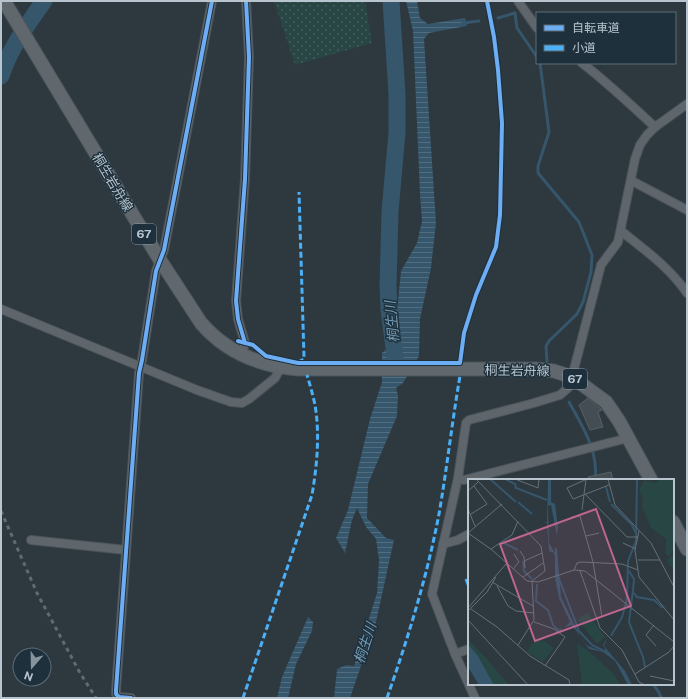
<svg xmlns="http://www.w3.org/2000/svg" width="688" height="699" font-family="'Public Sans','Noto Sans JP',sans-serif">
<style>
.grass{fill:url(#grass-dots)}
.water{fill:url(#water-rules)}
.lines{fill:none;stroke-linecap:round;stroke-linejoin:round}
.stream{stroke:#36566b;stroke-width:3}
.river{stroke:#36566b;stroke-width:17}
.building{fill:#444d53;stroke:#556066}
.street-casing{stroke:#4c5359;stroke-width:10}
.primary-casing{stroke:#4b555b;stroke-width:15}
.street{stroke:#5e666c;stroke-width:8}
.primary{stroke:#60686e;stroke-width:13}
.rail{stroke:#626a70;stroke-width:3;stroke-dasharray:4 4;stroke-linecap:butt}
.quiet{stroke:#4cb0f7;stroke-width:3;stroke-dasharray:6 3;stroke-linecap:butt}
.cycleway-casing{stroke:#1e303c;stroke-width:6}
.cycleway{stroke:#6dadf4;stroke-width:4}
.labels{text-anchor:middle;stroke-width:3;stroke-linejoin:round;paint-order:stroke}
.shield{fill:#1e303c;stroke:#8a98a3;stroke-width:1}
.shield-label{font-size:12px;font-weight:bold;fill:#b8c5cf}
.street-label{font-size:13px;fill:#b8c5cf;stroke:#1e303c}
.water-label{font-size:14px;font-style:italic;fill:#759cb5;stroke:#1e303c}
.inset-river{fill:none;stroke:#36566b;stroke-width:2}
.inset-road{fill:none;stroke:#657079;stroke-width:1}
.view{fill:#be668f;fill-opacity:0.15;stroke:#be668f;stroke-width:2}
.inset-edge{fill:none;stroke:#b8c5cf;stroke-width:2}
</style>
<defs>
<pattern id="grass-dots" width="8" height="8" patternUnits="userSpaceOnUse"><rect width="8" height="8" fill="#284644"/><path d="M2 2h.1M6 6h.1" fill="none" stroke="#455f5e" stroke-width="1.8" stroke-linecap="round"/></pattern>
<pattern id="water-rules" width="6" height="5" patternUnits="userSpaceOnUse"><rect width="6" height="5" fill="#36566b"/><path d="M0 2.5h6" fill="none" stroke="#516d7f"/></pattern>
</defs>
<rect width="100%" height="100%" fill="#2d383f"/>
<path class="grass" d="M 274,1 L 365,1 L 372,43 L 295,65 Z"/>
<g class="water">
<path d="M 406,1 L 417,1 L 420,18 L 428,24 L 465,18 L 467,26 L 429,33 L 424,39 L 436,223 L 431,268 L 420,319 L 419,356 L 403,383 L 396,388 L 398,395 L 397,416 L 368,484 L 367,518 L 386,538 L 394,540 L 376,622 L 350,698 L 334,698 L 337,669 L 346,665 L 354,666 L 377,593 L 379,560 L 376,539 L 366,527 L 357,508 L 352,520 L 345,553 L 336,538 L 348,510 L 370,419 L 382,382 L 382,353 L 385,350 L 392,348 L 395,331 L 401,271 L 417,243 L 422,221 L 420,194 L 413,31 Z"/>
<path d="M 308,617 L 313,622 L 312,631 L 296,664 L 288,698 L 277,698 L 282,677 Z"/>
</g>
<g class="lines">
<g class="stream">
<path d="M 498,18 L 515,13 L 517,28 L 537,57"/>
<path d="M 463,23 L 479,21"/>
<path d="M 540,63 L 549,132 L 538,166 L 538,173 L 579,222 L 592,255 L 591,272 L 583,302 L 577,314 L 549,341 L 546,346 L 547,361"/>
<path d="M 569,402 C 582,426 599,451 595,480"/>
<path d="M 653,684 L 658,691 L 661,697"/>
</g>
<g class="river">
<path d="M 391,1 L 397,94 L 397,132 L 390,212 L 388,285 L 389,310 L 396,364"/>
<path d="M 1,76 C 10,48 27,25 44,1"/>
</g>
</g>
<g class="building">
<path d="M 588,398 L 602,410 L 598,412 L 603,427 L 590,430 L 579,405 Z"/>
<path d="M 611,472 L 613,480 L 589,480 L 588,477 Z"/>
</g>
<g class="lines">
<defs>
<g id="street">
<path d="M 518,1 L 537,28"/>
<path d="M 582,63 C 608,83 631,105 655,127"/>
<path d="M 632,181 L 687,210"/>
<path d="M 621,231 C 645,250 670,268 687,293"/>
<path d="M 1,309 L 197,390 L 231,402 L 242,403 L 249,399 L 275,378 L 281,367"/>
<path d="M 242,353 L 245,343 L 238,319 L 236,301 L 245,179 L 249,57 L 246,1"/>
<path d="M 458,478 L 464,480 L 628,438"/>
<path d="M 31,540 L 126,550"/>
<path d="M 443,544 L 458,540 L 469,534"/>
<path d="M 455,654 L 469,649"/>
<path d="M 131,698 L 119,697 L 116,694 L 116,690 L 139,373 L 142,360 L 156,271 L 164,250 L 212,1"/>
<path d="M 475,698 L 455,654 L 432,594 L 458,478 L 466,423 L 469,420 L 534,403 L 560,395 L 568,388 L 572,377 L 601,265 L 618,242 L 635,159 L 640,145 L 647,135 L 655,127 L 687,104"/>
</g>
<g id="primary">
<path d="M 4,1 L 160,260 L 201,323 C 226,352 260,366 298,369 L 536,369 L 554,371 L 572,377 L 606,402 L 619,421 L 651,480"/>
<path d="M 673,522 L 687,549"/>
</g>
</defs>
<use href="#street" class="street-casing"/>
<use href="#primary" class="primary-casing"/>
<use href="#street" class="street"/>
<use href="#primary" class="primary"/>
<path class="rail" d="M 1,511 L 37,593 L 80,673 L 96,698"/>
<g class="quiet">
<path d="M 298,362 L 304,359 L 304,357 L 299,192"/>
<path d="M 466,579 L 469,587"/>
<path d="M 243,698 L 312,495 C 317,466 320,434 315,405 C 313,395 310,385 307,375"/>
<path d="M 387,698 C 408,638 427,577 439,514 C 447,468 452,422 460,376"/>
</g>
<defs>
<g id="cycleway">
<path d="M 238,341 L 253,345 L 266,356 L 298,363 L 460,363 L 464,333 L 476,295 L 496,247 L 500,215 L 502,123 L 498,70 L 494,37 L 487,1"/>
<path d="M 245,343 L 238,319 L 236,301 L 245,179 L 249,57 L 246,1"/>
<path d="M 131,698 L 119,697 L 116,694 L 116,690 L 139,373 L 142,360 L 156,271 L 164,250 L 212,1"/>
</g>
</defs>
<use href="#cycleway" class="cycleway-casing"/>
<use href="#cycleway" class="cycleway"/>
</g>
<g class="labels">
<g class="shield">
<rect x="132" y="224" width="24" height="20" rx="3"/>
<rect x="563" y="369" width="24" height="20" rx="3"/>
</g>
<g class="shield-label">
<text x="144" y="238">67</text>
<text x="575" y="383">67</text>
</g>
<g class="street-label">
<text transform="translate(113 182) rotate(59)" y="5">桐生岩舟線</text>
<text transform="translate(517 370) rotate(1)" y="5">桐生岩舟線</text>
</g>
<g class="water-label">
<text transform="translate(392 322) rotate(-95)" y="5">桐生川</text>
<text transform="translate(365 643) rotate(-72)" y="5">桐生川</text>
</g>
</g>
<g transform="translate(468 479)">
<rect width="206" height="206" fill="#2d383f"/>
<path d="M 119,133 L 137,158 L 129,165 L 109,140 ZM 109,165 L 118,170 L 146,195 L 152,206 L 114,206 Z" fill="#284644"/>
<path d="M 192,0 L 206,0 L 206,69 L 202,77 L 206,78 L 206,91 L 199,82 L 202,77 L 197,75 L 198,60 L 183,49 L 174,28 L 175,20 L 171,10 L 176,1 L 187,4 Z" fill="#284644"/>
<path d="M 0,160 L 18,179 L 41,206 L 26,206 L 10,177 L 0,165 Z" fill="#284644"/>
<path d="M 71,161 L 77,162 L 86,169 L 75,183 L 59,173 L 63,165 Z" fill="#284644"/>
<path d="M 80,0 L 83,0 L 83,23 L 87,25 L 90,48 L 89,57 L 83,26 L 80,27 L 81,64 L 87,74 L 87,68 L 89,70 L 93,118 L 114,161 L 120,167 L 139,174 L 135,166 L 139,159 L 136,167 L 157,192 L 164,206 L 160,206 L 147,182 L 135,173 L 121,170 L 104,146 L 97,148 L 102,143 L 91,119 L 87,99 L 87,79 L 86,74 L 81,72 L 79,44 L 76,44 L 79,43 ZM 0,165 L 10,177 L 26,206 L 11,206 L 0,188 Z" fill="#36566b"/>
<path class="inset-river" d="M 22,0 L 48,23M 37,0 L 47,5 L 48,9 L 79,21M 138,8 L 142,23M 50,23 L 64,35M 143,25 L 164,46 L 168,54M 36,64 L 50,71M 55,82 L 56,92 L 64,100M 161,92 L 166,100 L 165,111M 90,97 L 111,152 L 124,166 L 140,174M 69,105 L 68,122 L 80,131 L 85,146 L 91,152 L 93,150M 165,111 L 161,143 L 175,178 L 177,188M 166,114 L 169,118 L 186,121 L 195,129M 143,157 L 154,138 L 159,120 L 160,82 L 168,62 L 169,0"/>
<path class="inset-road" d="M 8,0 L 73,67 L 77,92 L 64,102 L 66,141 L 50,166M 47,0 L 70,9 L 71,0M 119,0 L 99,9 L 105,20 L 141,6M 140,0 L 147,26 L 183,64 L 206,108M 0,12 L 10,3M 117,15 L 159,58 L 170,58M 0,30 L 7,47M 114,31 L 118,0M 3,35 L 19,25 L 6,7M 104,38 L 112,37 L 125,83 L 134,138M 171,52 L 167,71 L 171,98 L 206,141M 0,54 L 34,25M 0,54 L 24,71 L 59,102 L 70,103 L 106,91 L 117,92 L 206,163M 118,57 L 131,54M 155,64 L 168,70M 23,70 L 44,56 L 50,42M 52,72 L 56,78 L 57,89M 170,81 L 192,81M 56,82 L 74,74M 45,90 L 51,83 L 46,75M 106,91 L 109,84 L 113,83 L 154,85 L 170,91M 112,92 L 132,149 L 154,171 L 171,203 L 177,206M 55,98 L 75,84M 24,103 L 65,127M 29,107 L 40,127 L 48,132 L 66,134M 0,129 L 38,85M 3,130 L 29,148 L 62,177 L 101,201 L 102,206M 0,132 L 19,113 L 28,98M 0,141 L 60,206M 66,143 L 86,150 L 97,158 L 77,187M 186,146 L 178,156 L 188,167M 167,195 L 201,173 L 206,167M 182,197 L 206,202"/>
<path class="view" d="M 128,30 L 163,127 L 67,162 L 32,65 Z"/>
<rect width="206" height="206" class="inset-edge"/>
</g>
<rect width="688" height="699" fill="none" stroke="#b8c5cf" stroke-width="4"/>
<rect x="536" y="12" width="140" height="52" fill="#1e303c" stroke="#5c6c77"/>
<rect x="544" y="25" width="20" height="6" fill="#6dadf4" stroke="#5c6c77"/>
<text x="572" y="32" font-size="12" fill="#b8c5cf">自転車道</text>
<rect x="544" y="45" width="20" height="6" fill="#4cb0f7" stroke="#5c6c77"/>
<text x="572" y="52" font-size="12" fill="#b8c5cf">小道</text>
<g transform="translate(32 667) rotate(200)"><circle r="19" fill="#1e303c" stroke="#5c6c77"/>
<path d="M0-3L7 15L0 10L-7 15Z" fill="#87949d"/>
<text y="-6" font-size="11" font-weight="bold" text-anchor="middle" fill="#b8c5cf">N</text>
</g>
</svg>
